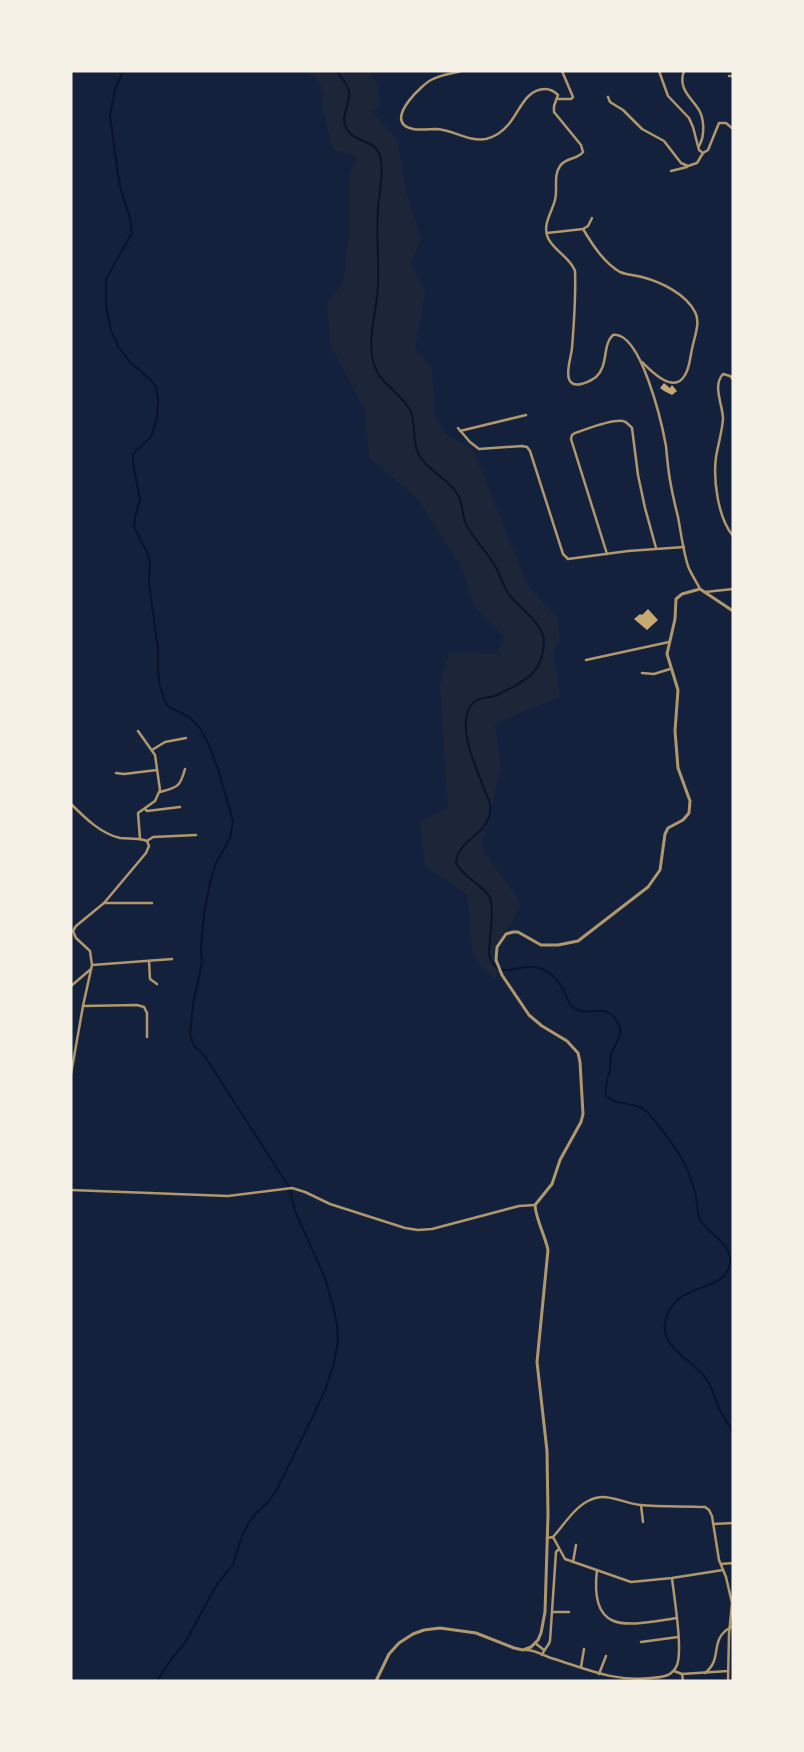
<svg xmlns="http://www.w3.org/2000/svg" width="804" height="1752" font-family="Raleway,sans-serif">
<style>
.green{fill:#1d2539}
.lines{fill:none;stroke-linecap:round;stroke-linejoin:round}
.stream{stroke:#0b132b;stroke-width:2}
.building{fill:#c6a872}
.minor{stroke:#b1986c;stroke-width:2.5}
.tertiary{stroke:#b1986c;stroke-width:3}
</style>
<rect width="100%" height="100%" fill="#14213d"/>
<path class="green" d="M 306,71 L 369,71 L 378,85 L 380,106 L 371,111 L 397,139 L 406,191 L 421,239 L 411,264 L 425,292 L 415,348 L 432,369 L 435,417 L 445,433 L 473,450 L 527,585 L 557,617 L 560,642 L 553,651 L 560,697 L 495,724 L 501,769 L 482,841 L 484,853 L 518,898 L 520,907 L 509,927 L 495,944 L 497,976 L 495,979 L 482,969 L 472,952 L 467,895 L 425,866 L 420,821 L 448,808 L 440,685 L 449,653 L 496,654 L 504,637 L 474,606 L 461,566 L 417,498 L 369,458 L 365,411 L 330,344 L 327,302 L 343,284 L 350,226 L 350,171 L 357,161 L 353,154 L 333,150 L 322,107 L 324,94 L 318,80 Z"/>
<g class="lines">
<g class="stream">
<path d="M 123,71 L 115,90 L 110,116 L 118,175 L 121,190 L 130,218 L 132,233 L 106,279 L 106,305 L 111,331 L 118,346 L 130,362 L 152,381 L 156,387 L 158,400 L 157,418 L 151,437 L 133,454 L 133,463 L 140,499 L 135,517 L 134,527 L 147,552 L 150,562 L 149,583 L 158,649 L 158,672 L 160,687 L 166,704 L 169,707 L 189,717 L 200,728 L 208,743 L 218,769 L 233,821 L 230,838 L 216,863 L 210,883 L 204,913 L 201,947 L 202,963 L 193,1004 L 190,1035 L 194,1046 L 204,1055 L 289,1187 L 295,1211 L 325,1278 L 333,1306 L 337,1325 L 338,1341 L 334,1363 L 326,1388 L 313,1416 L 276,1491 L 268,1502 L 256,1513 L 248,1524 L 242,1536 L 233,1565 L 217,1584 L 185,1643 L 172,1658 L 157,1681"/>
<path d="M 337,71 C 341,77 347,84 349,91 C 351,103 340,115 346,128 C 352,141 373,140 379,153 C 385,167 379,194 378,209 C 376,233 379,259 378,283 C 378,310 365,340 375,367 C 381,384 401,393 410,410 C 417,424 411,441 419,455 C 428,472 449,478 458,495 C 463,503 462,513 465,522 C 471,537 486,550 494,564 C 500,573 502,584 508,593 C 518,607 544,624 544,641 C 543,669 531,678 507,690 C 503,692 499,694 495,696 C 485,698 476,697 470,707 C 458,726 474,764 482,783 C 484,790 489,798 490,805 C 493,835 457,838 456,863 C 464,878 481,884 489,896 C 495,905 489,941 489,955 C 497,982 517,964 534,967 C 548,969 559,980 565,993 C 567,997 568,1003 572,1006 C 585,1020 605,999 618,1023 C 625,1036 614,1043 611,1055 C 610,1060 610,1065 610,1070 C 608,1079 604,1087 606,1096 C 618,1107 636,1101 647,1112 C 660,1126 683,1156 689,1174 C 692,1181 694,1189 696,1196 C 698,1207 696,1215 703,1224 C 713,1236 736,1248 729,1267 C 721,1293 678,1282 667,1316 C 665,1321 664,1326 665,1331 C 669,1352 692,1361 704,1376 C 712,1385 715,1399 720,1410 C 724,1418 729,1425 733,1433"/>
</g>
</g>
<g class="building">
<path d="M 664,383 L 670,388 L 672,385 L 677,391 L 672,395 L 664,391 L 660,388 Z"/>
<path d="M 648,609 L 658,620 L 647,630 L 634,619 L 640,614 L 642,615 Z"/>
</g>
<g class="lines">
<g class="minor">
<path d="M 461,71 C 451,74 440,75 431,80 C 422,85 392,113 404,125 C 412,132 427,129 437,129 C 453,130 469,142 486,139 C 494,137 502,132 508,125 C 519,113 525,89 545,89 C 551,89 554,91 558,95 L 554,106 L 554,112 L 581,145 L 583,152 C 577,160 566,157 560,166 C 553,176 558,189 555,200 C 552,212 542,225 548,238 C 554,251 570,257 575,271 C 576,296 574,323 572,348 C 571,358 566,370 569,379 C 573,390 589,382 596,377 C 609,365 602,345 613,335 C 641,331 662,424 666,446 C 667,457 668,469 670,480 C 672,492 675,505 678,517 C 681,533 683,550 688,566 C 691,574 696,581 700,589"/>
<path d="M 659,71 L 668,96 L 689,118 L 693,127 L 699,150 L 703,153"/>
<path d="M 684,71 C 678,87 689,96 697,107 C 705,117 705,136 699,146"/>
<path d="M 729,76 L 733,76"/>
<path d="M 608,97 L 610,102 L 623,110 L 642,129 L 664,141 L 681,163 L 688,166 L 697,163 L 703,153 L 708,150 L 719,123 L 726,123 L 733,129"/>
<path d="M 558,99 L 571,99 L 573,97 L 562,71"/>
<path d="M 671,171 L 687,167"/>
<path d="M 583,229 C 592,244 604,263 620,272 C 627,275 635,275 642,277 C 661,282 686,294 695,312 C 701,322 694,338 692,349 C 690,357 690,367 685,375 C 674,395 651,371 642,362"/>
<path d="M 547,233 L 583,229 L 588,226 L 592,218"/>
<path d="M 733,379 L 730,376 L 723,374 C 712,386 723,405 723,419 C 722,432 718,445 716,457 C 713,480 718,518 733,536"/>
<path d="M 458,428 L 470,442 L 479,449 L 522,446 L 527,447 L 530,451 L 563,554 L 568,559 L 628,551 L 684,547"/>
<path d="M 460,431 L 526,415"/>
<path d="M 607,554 L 571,439 L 572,435 L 575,433 C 587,429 611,419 623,421 C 627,422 629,425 632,428 L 638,475 L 645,508 L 656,548"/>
<path d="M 705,592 L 733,589"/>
<path d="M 586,660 L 669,642"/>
<path d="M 642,673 L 654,674 L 670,669"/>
<path d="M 138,731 L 155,755 L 160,790 L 155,801 L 138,813 L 140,839"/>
<path d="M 152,750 L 165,742 L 186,738"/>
<path d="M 116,773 L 124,774 L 157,770"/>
<path d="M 160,792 C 178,787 180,787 185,769"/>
<path d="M 71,804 C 84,817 101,834 120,838 C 128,839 136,838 144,840 L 147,841 L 149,846 L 146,853 L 104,903 L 76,926 L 73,931 L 76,938 L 90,951 L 92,965 L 83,1006 L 71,1074"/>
<path d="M 145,809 L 147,811 L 180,807"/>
<path d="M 147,841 L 153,837 L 196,835"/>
<path d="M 104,903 L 152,903"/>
<path d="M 149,961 L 150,979 L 157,984"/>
<path d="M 92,965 L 172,959"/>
<path d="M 71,986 L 91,969"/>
<path d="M 83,1006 L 137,1005 L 144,1007 L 147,1013 L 147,1037"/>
<path d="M 71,1190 L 228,1196 L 292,1188 L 305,1192 L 330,1204 L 405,1228 L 418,1230 L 432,1229 L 519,1206 L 535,1205"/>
<path d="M 641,1505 L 643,1522"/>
<path d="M 713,1524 L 733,1523"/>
<path d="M 553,1537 C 563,1526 574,1508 588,1501 C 607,1491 621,1503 640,1505 C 661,1507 683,1506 705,1507 L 709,1510 L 712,1516 L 719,1560 L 726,1577 L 732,1603 L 729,1634 L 728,1681"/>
<path d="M 547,1538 L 553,1537 L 565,1559 L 631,1582 L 672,1578 L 723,1570"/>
<path d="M 573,1562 L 576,1545"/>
<path d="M 721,1564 L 733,1563"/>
<path d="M 597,1570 C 589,1637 629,1625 677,1618"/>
<path d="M 552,1612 L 569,1612"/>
<path d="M 641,1642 L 678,1637"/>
<path d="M 535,1643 L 544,1650"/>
<path d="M 526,1650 C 535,1650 543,1655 551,1658 C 587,1669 613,1682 651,1678 C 662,1677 672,1677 677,1665 C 683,1649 674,1597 672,1578"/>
<path d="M 542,1655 C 544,1649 548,1647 550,1641 L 556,1552 L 559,1549"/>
<path d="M 581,1667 L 584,1649"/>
<path d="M 674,1671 L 682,1674 L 728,1671"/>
<path d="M 705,1673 C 724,1658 708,1640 731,1627"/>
<path d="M 599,1674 L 606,1656"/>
<path d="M 682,1674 L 683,1681"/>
</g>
<path class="tertiary" d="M 376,1681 L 389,1654 L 399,1643 L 413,1634 L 424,1630 L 440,1628 L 476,1633 L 514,1648 L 523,1650 L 531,1647 L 538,1640 L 541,1633 L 545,1612 L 548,1515 L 547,1451 L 537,1362 L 548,1250 C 545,1235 536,1220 535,1205 L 552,1184 L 560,1160 L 581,1122 L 583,1114 L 580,1062 L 578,1053 L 567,1041 L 542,1026 L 529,1015 L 502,975 L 496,960 L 497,947 L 506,934 L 513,932 L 518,932 L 541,945 L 558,945 L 578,941 L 648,887 L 660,870 L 665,834 L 668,828 L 683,820 L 689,813 L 690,801 L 678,768 L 675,731 L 678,690 L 667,654 L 675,619 L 676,599 L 682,594 L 700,589 L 733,611"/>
</g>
<rect width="804" height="1752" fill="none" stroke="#f6f1e7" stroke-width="145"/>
</svg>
